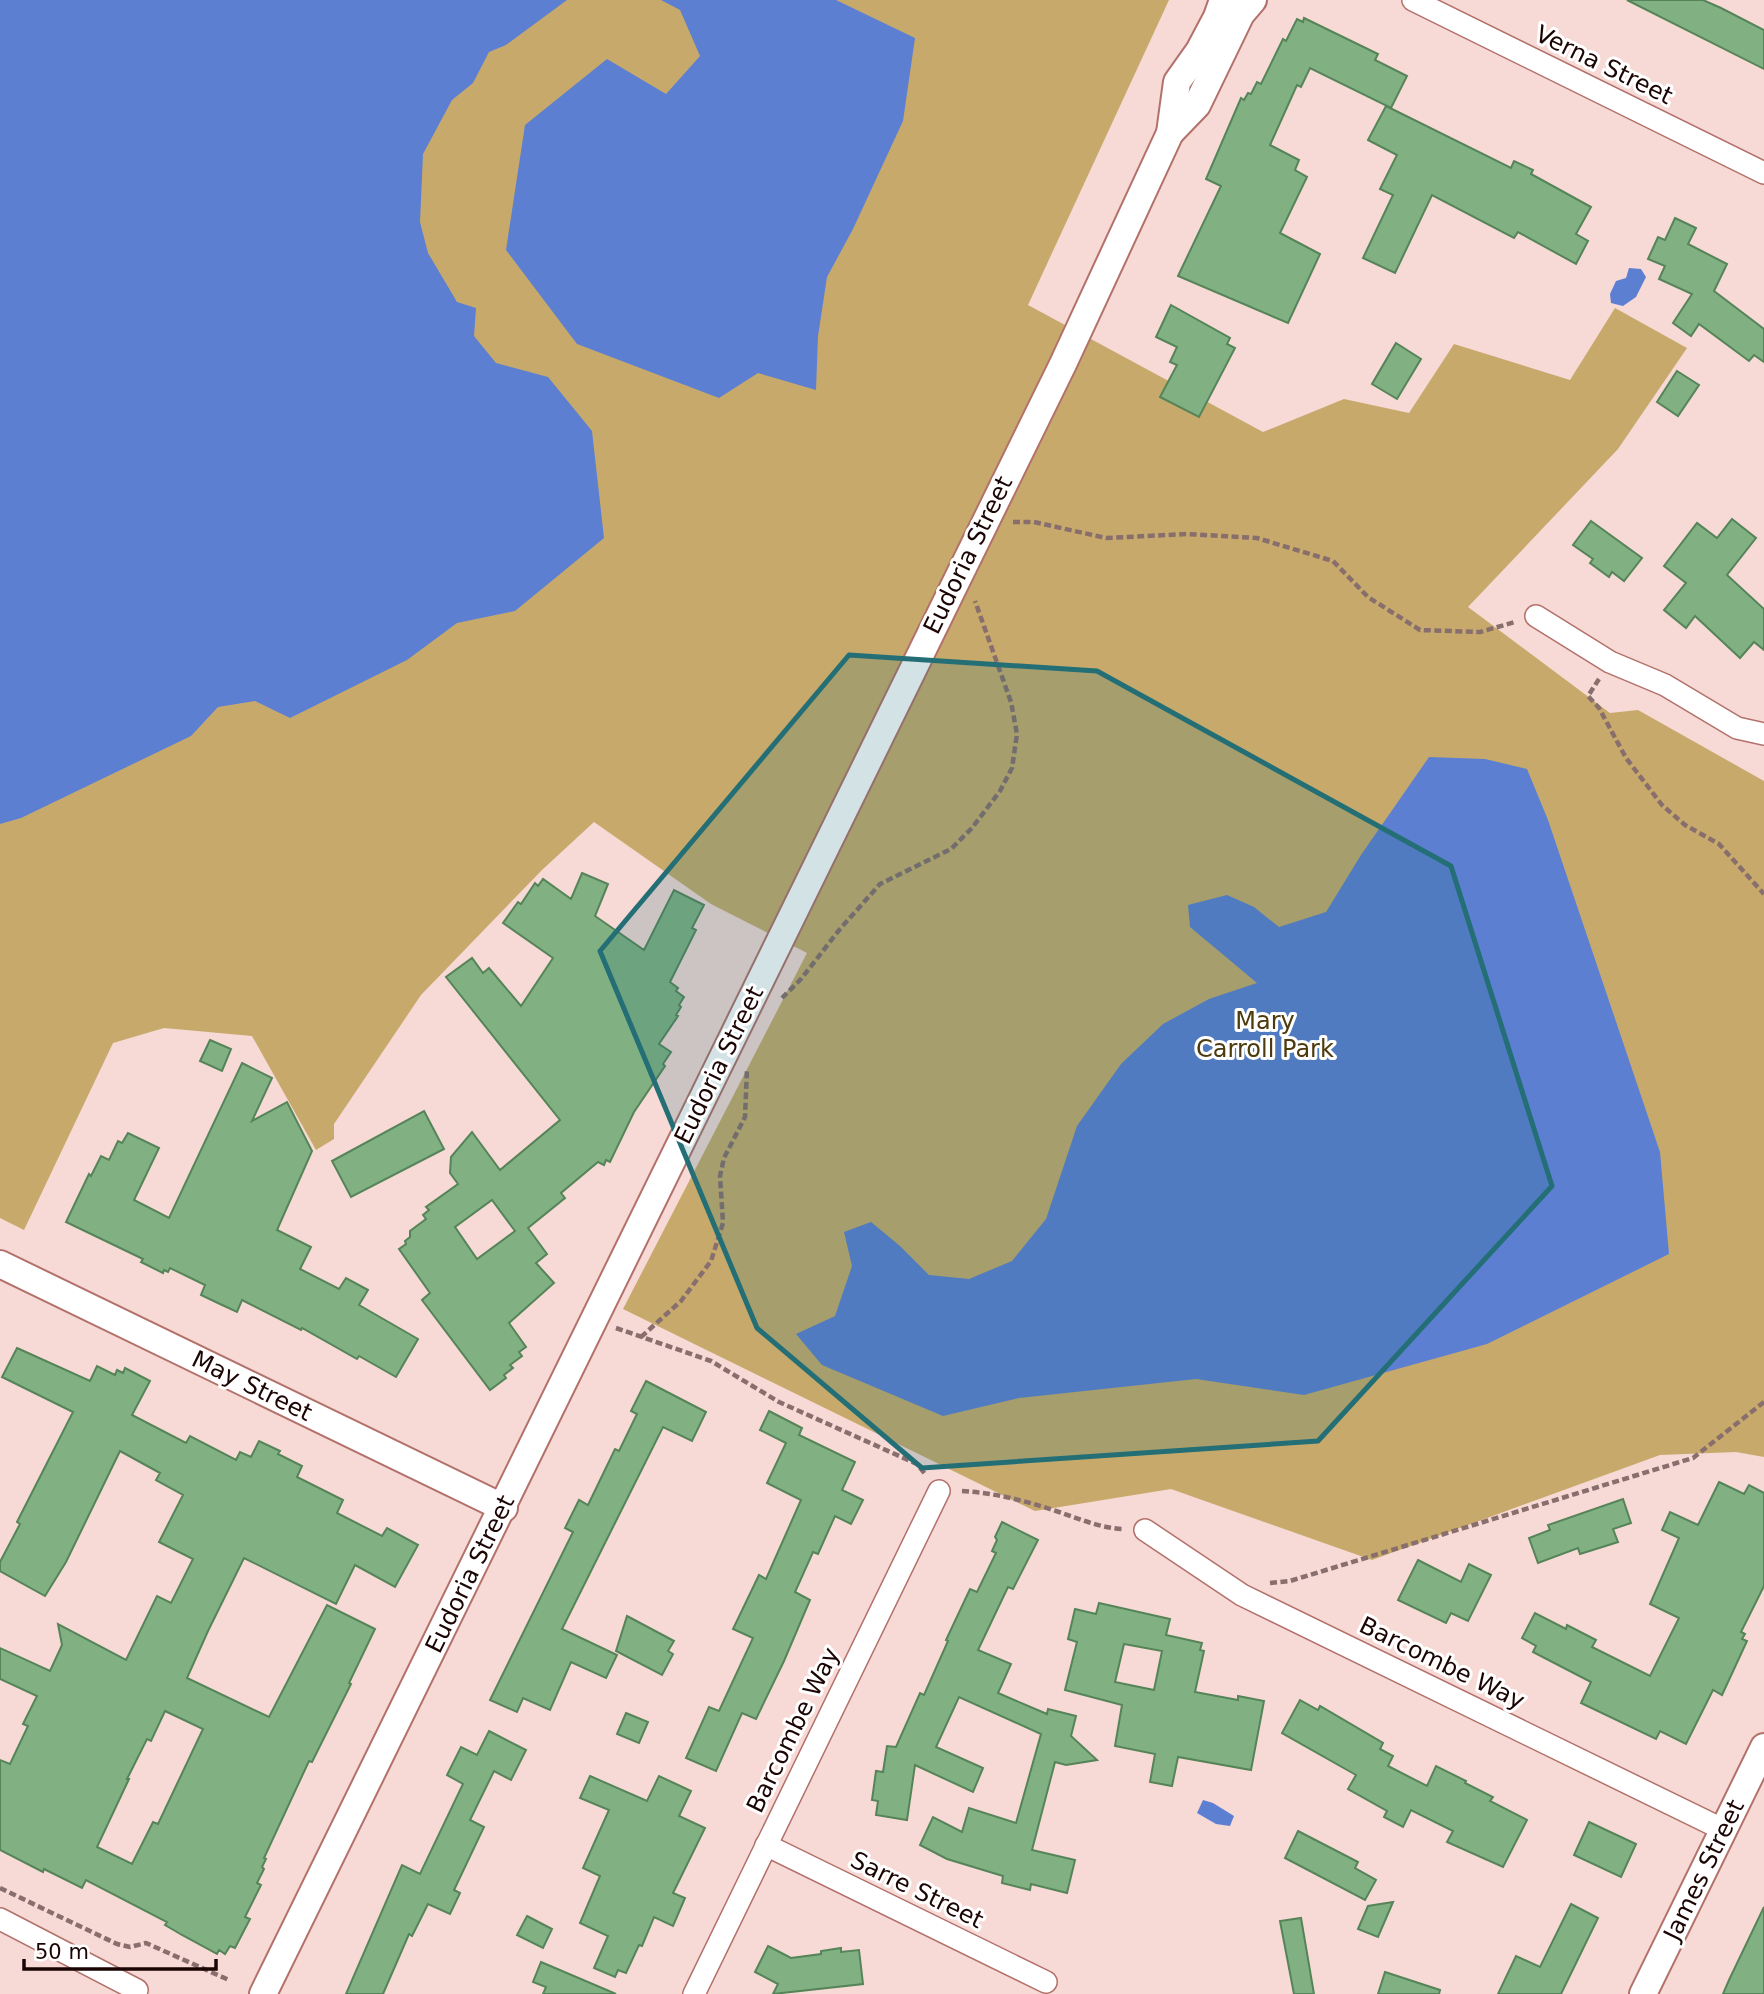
<svg xmlns="http://www.w3.org/2000/svg" width="1764" height="1994" font-family="'DejaVu Sans',sans-serif">
<style>
.green{fill:#c7aa6b}
.water{fill:#5c7fd2}
.building{fill:#81b183;stroke:#558458;stroke-width:2;fill-rule:evenodd}
.lines{fill:none;stroke-linecap:round;stroke-linejoin:round}
.minor-casing{stroke:#b2716a;stroke-width:24}
.tertiary-casing{stroke:#b2716a;stroke-width:30}
.path{stroke:#886e6c;stroke-width:4.5;stroke-dasharray:7 3.5;stroke-linecap:butt}
.minor{stroke:#fff;stroke-width:21}
.tertiary{stroke:#fff;stroke-width:26}
.marked{fill:#246e76;fill-opacity:0.2;stroke:#246e76;stroke-width:5;stroke-linejoin:round}
.labels{text-anchor:middle;stroke-width:6;stroke-linejoin:round;paint-order:stroke}
.street-label{font-size:24px;fill:#1b0504;stroke:#fff}
.park-label{font-size:24px;fill:#4d3b0d;stroke:#fff}
</style>
<rect width="100%" height="100%" fill="#f7d9d6"/>
<path class="green" d="M 0,0 L 1169,0 L 1028,305 L 1263,432 L 1344,399 L 1409,413 L 1454,344 L 1570,380 L 1615,308 L 1687,348 L 1618,449 L 1468,607 L 1610,713 L 1638,710 L 1764,781 L 1764,1457 L 1736,1452 L 1660,1455 L 1372,1560 L 1171,1489 L 1035,1511 L 623,1309 L 807,953 L 711,904 L 594,822 L 542,870 L 421,995 L 334,1124 L 334,1139 L 316,1150 L 252,1036 L 164,1028 L 113,1043 L 24,1230 L 0,1218 Z"/>
<g class="water">
<path d="M 0,0 L 567,0 L 506,45 L 489,52 L 473,83 L 452,100 L 423,154 L 420,222 L 428,253 L 457,302 L 476,308 L 474,336 L 496,363 L 548,377 L 592,431 L 604,538 L 515,611 L 457,623 L 407,660 L 290,718 L 255,701 L 218,707 L 191,736 L 21,818 L 0,824 Z"/>
<path d="M 661,0 L 836,0 L 915,38 L 903,121 L 853,229 L 827,277 L 818,336 L 816,390 L 758,373 L 719,398 L 577,344 L 506,250 L 525,125 L 607,59 L 666,94 L 700,56 L 680,10 Z"/>
<path d="M 1629,268 L 1641,269 L 1646,277 L 1636,297 L 1623,306 L 1611,303 L 1610,294 L 1616,281 L 1626,278 Z"/>
<path d="M 1429,757 L 1485,759 L 1527,769 L 1548,820 L 1660,1152 L 1669,1254 L 1487,1344 L 1304,1395 L 1196,1379 L 1019,1398 L 943,1416 L 822,1365 L 796,1334 L 835,1316 L 852,1266 L 844,1232 L 871,1222 L 900,1246 L 929,1275 L 969,1279 L 1012,1261 L 1046,1219 L 1077,1126 L 1121,1064 L 1163,1024 L 1209,999 L 1257,983 L 1190,927 L 1188,905 L 1227,895 L 1254,907 L 1279,927 L 1326,912 L 1361,855 Z"/>
<path d="M 1203,1800 L 1213,1803 L 1234,1816 L 1230,1826 L 1216,1824 L 1197,1813 Z"/>
</g>
<g class="building">
<path d="M 1627,0 L 1703,0 L 1721,8 L 1764,30 L 1764,69 Z"/>
<path d="M 1304,18 L 1378,54 L 1375,60 L 1407,76 L 1391,108 L 1310,68 L 1301,87 L 1297,85 L 1270,145 L 1299,160 L 1295,170 L 1307,177 L 1280,233 L 1320,254 L 1288,323 L 1178,276 L 1221,186 L 1206,179 L 1241,98 L 1244,100 L 1248,93 L 1251,94 L 1257,82 L 1261,84 L 1283,39 L 1286,41 L 1297,19 L 1303,22 Z"/>
<path d="M 1386,106 L 1511,168 L 1514,161 L 1533,170 L 1531,174 L 1591,207 L 1576,234 L 1588,241 L 1576,264 L 1518,232 L 1514,238 L 1432,195 L 1395,273 L 1363,258 L 1393,195 L 1380,189 L 1397,155 L 1368,140 Z"/>
<path d="M 1675,218 L 1696,228 L 1688,244 L 1727,264 L 1714,291 L 1764,329 L 1764,362 L 1754,355 L 1749,361 L 1699,324 L 1691,336 L 1673,323 L 1692,294 L 1659,279 L 1665,266 L 1648,259 L 1658,237 L 1665,240 Z"/>
<path d="M 1171,305 L 1230,338 L 1227,344 L 1235,348 L 1199,417 L 1160,397 L 1177,365 L 1170,362 L 1177,347 L 1156,337 Z"/>
<path d="M 1396,343 L 1421,359 L 1397,399 L 1372,384 Z"/>
<path d="M 1677,371 L 1699,385 L 1678,416 L 1657,402 Z"/>
<path d="M 1732,519 L 1756,538 L 1727,575 L 1764,609 L 1764,650 L 1754,642 L 1740,658 L 1695,616 L 1686,628 L 1664,610 L 1686,583 L 1664,566 L 1697,523 L 1717,538 Z"/>
<path d="M 1591,521 L 1642,558 L 1624,581 L 1612,572 L 1609,577 L 1590,563 L 1593,559 L 1573,545 Z"/>
<path d="M 582,873 L 608,884 L 595,916 L 644,950 L 674,890 L 704,905 L 692,928 L 696,930 L 670,982 L 678,988 L 676,991 L 684,997 L 679,1005 L 681,1007 L 676,1015 L 678,1016 L 659,1044 L 671,1052 L 663,1064 L 665,1066 L 634,1112 L 610,1162 L 606,1160 L 604,1165 L 598,1162 L 561,1193 L 565,1198 L 528,1228 L 547,1254 L 536,1263 L 554,1283 L 509,1323 L 526,1347 L 519,1352 L 522,1356 L 510,1365 L 513,1368 L 504,1375 L 506,1378 L 490,1390 L 422,1300 L 430,1293 L 399,1249 L 406,1244 L 405,1241 L 410,1237 L 410,1231 L 426,1219 L 423,1215 L 429,1210 L 426,1207 L 458,1184 L 450,1173 L 451,1157 L 472,1132 L 500,1170 L 560,1120 L 446,977 L 472,958 L 483,973 L 489,968 L 521,1006 L 553,958 L 503,923 L 518,902 L 521,904 L 535,883 L 538,886 L 543,879 L 571,899 ZM 492,1200 L 515,1231 L 477,1259 L 455,1227 Z"/>
<path d="M 210,1040 L 231,1049 L 222,1071 L 200,1061 Z"/>
<path d="M 242,1063 L 272,1078 L 252,1121 L 287,1102 L 312,1151 L 277,1230 L 311,1247 L 300,1269 L 339,1289 L 346,1278 L 368,1290 L 359,1305 L 418,1339 L 396,1377 L 359,1356 L 357,1359 L 302,1328 L 301,1330 L 242,1300 L 237,1312 L 220,1304 L 201,1295 L 205,1285 L 170,1268 L 168,1272 L 164,1270 L 163,1273 L 141,1262 L 143,1259 L 66,1222 L 89,1174 L 91,1176 L 101,1156 L 109,1160 L 118,1141 L 122,1143 L 128,1133 L 159,1148 L 134,1200 L 169,1218 Z"/>
<path d="M 424,1111 L 444,1149 L 351,1197 L 332,1161 Z"/>
<path d="M 17,1348 L 90,1381 L 97,1366 L 115,1375 L 117,1370 L 123,1373 L 125,1368 L 150,1381 L 132,1415 L 186,1443 L 190,1436 L 236,1460 L 240,1452 L 251,1457 L 259,1441 L 280,1451 L 278,1454 L 302,1466 L 297,1477 L 343,1500 L 337,1513 L 382,1536 L 387,1528 L 418,1545 L 395,1587 L 355,1565 L 336,1604 L 244,1558 L 208,1631 L 187,1678 L 269,1717 L 327,1605 L 375,1629 L 349,1683 L 351,1684 L 312,1762 L 309,1761 L 264,1858 L 266,1859 L 262,1867 L 264,1869 L 257,1883 L 261,1885 L 245,1917 L 250,1919 L 235,1948 L 230,1946 L 225,1954 L 219,1950 L 217,1954 L 182,1935 L 165,1925 L 167,1922 L 86,1880 L 82,1888 L 44,1869 L 43,1872 L 0,1850 L 0,1760 L 10,1764 L 28,1726 L 23,1724 L 37,1696 L 0,1679 L 0,1648 L 50,1671 L 62,1645 L 58,1624 L 126,1660 L 157,1596 L 171,1603 L 193,1559 L 159,1542 L 183,1495 L 156,1480 L 160,1473 L 120,1451 L 66,1562 L 45,1596 L 0,1571 L 0,1562 L 20,1524 L 17,1522 L 73,1412 L 2,1377 ZM 165,1711 L 203,1729 L 158,1824 L 153,1822 L 132,1864 L 97,1847 L 129,1779 L 127,1779 L 147,1739 L 151,1741 Z"/>
<path d="M 646,1381 L 706,1412 L 692,1441 L 663,1427 L 562,1629 L 617,1655 L 606,1678 L 571,1662 L 550,1710 L 523,1698 L 517,1712 L 490,1700 L 573,1532 L 565,1528 L 579,1500 L 588,1505 L 615,1449 L 619,1451 L 637,1414 L 631,1411 Z"/>
<path d="M 769,1411 L 802,1428 L 799,1435 L 855,1462 L 842,1490 L 863,1500 L 851,1524 L 835,1516 L 818,1554 L 813,1552 L 795,1592 L 810,1600 L 784,1661 L 756,1719 L 742,1713 L 716,1771 L 686,1758 L 709,1707 L 719,1711 L 753,1638 L 733,1629 L 759,1575 L 766,1579 L 801,1500 L 767,1483 L 786,1443 L 760,1430 Z"/>
<path d="M 1719,1482 L 1744,1494 L 1749,1485 L 1764,1493 L 1764,1586 L 1741,1632 L 1745,1634 L 1742,1639 L 1747,1641 L 1722,1695 L 1713,1690 L 1686,1744 L 1660,1731 L 1656,1739 L 1581,1703 L 1591,1682 L 1533,1652 L 1536,1646 L 1522,1638 L 1535,1613 L 1566,1629 L 1567,1625 L 1596,1640 L 1592,1647 L 1650,1676 L 1679,1618 L 1650,1604 L 1679,1538 L 1662,1530 L 1670,1512 L 1698,1525 Z"/>
<path d="M 1623,1499 L 1631,1523 L 1613,1529 L 1618,1542 L 1580,1554 L 1578,1548 L 1538,1563 L 1529,1538 L 1550,1530 L 1548,1525 Z"/>
<path d="M 1002,1522 L 1038,1540 L 1013,1589 L 1008,1587 L 978,1650 L 1011,1664 L 998,1693 L 1047,1714 L 1048,1709 L 1076,1716 L 1071,1736 L 1097,1760 L 1066,1765 L 1055,1762 L 1032,1850 L 1075,1860 L 1067,1893 L 1031,1884 L 1030,1890 L 1002,1883 L 1003,1876 L 947,1859 L 920,1845 L 933,1817 L 962,1832 L 969,1808 L 1016,1823 L 1041,1734 L 959,1697 L 936,1747 L 983,1768 L 973,1792 L 915,1765 L 907,1820 L 876,1815 L 878,1801 L 872,1800 L 876,1771 L 883,1772 L 887,1746 L 896,1747 L 920,1693 L 924,1695 L 948,1641 L 946,1640 L 970,1589 L 977,1592 L 996,1553 L 992,1551 L 997,1540 L 995,1537 Z"/>
<path d="M 1418,1560 L 1461,1582 L 1469,1564 L 1491,1575 L 1468,1621 L 1451,1613 L 1446,1623 L 1398,1600 Z"/>
<path d="M 1099,1603 L 1170,1619 L 1166,1635 L 1202,1643 L 1200,1650 L 1204,1651 L 1195,1692 L 1238,1700 L 1238,1696 L 1264,1701 L 1251,1770 L 1178,1757 L 1172,1786 L 1150,1782 L 1155,1754 L 1115,1746 L 1122,1705 L 1065,1690 L 1077,1642 L 1068,1639 L 1075,1609 L 1096,1614 ZM 1124,1644 L 1162,1651 L 1154,1690 L 1115,1682 Z"/>
<path d="M 627,1616 L 674,1641 L 668,1651 L 673,1654 L 662,1675 L 616,1651 Z"/>
<path d="M 1300,1700 L 1318,1710 L 1320,1706 L 1383,1743 L 1380,1749 L 1393,1756 L 1388,1766 L 1427,1786 L 1436,1766 L 1466,1781 L 1465,1783 L 1493,1797 L 1490,1801 L 1527,1820 L 1503,1867 L 1447,1842 L 1453,1831 L 1411,1810 L 1403,1827 L 1384,1817 L 1387,1811 L 1348,1789 L 1356,1775 L 1282,1733 Z"/>
<path d="M 626,1713 L 648,1722 L 639,1743 L 617,1734 Z"/>
<path d="M 489,1731 L 526,1750 L 511,1780 L 494,1771 L 470,1820 L 484,1827 L 454,1890 L 460,1893 L 450,1914 L 428,1904 L 412,1936 L 409,1934 L 383,1994 L 346,1994 L 402,1865 L 420,1874 L 463,1784 L 447,1775 L 461,1747 L 477,1755 Z"/>
<path d="M 590,1776 L 647,1801 L 659,1776 L 691,1791 L 679,1816 L 705,1828 L 673,1893 L 685,1898 L 673,1926 L 654,1917 L 642,1946 L 639,1945 L 626,1973 L 618,1970 L 615,1977 L 594,1968 L 608,1936 L 580,1923 L 600,1876 L 583,1868 L 609,1810 L 580,1798 Z"/>
<path d="M 1589,1822 L 1636,1844 L 1621,1877 L 1574,1855 Z"/>
<path d="M 1298,1831 L 1358,1862 L 1355,1868 L 1376,1880 L 1365,1900 L 1285,1858 Z"/>
<path d="M 1393,1902 L 1378,1937 L 1358,1929 L 1368,1906 Z"/>
<path d="M 1571,1904 L 1598,1918 L 1561,1994 L 1498,1994 L 1516,1956 L 1540,1967 Z"/>
<path d="M 1764,1907 L 1764,1994 L 1723,1994 L 1729,1980 Z"/>
<path d="M 527,1916 L 552,1929 L 543,1948 L 517,1935 Z"/>
<path d="M 1301,1918 L 1314,1994 L 1294,1994 L 1280,1921 Z"/>
<path d="M 768,1946 L 791,1958 L 821,1954 L 821,1951 L 841,1948 L 841,1952 L 859,1950 L 863,1984 L 773,1994 L 778,1984 L 755,1972 Z"/>
<path d="M 541,1962 L 616,1994 L 543,1994 L 546,1987 L 533,1982 Z"/>
<path d="M 1385,1972 L 1440,1990 L 1439,1994 L 1378,1994 Z"/>
</g>
<g class="lines">
<defs>
<g id="minor">
<path d="M 1413,0 L 1764,173"/>
<path d="M 1536,616 L 1610,662 L 1665,685 L 1737,728 L 1764,734"/>
<path d="M 1145,1530 L 1242,1595 L 1724,1830"/>
<path d="M 766,1845 L 1046,1982"/>
<path d="M 0,1919 L 137,1990"/>
<path d="M 694,1994 L 939,1491"/>
</g>
<g id="tertiary">
<path d="M 1170,133 L 1197,105 L 1241,14 L 1253,0"/>
<path d="M 0,1264 L 504,1508"/>
<path d="M 263,1994 L 1063,364 L 1170,133 L 1177,82 L 1199,51 L 1217,17 L 1223,0"/>
<path d="M 1643,1994 L 1764,1747"/>
</g>
</defs>
<use href="#minor" class="minor-casing"/>
<use href="#tertiary" class="tertiary-casing"/>
<g class="path">
<path d="M 1013,522 L 1034,522 L 1106,538 L 1187,534 L 1257,538 L 1333,561 L 1368,597 L 1420,630 L 1480,632 L 1515,622"/>
<path d="M 1599,679 L 1588,696 L 1599,708 L 1626,758 L 1662,805 L 1685,825 L 1719,844 L 1764,894"/>
<path d="M 782,998 L 801,979 L 840,929 L 880,884 L 951,849 L 972,828 L 1000,791 L 1012,768 L 1017,734 L 1011,702 L 975,601"/>
<path d="M 616,1328 L 711,1361 L 779,1402 L 917,1464 L 925,1474"/>
<path d="M 641,1337 L 681,1301 L 711,1261 L 723,1223 L 720,1176 L 724,1158 L 745,1117 L 747,1068"/>
<path d="M 962,1491 C 995,1493 1027,1501 1059,1512 C 1080,1519 1100,1528 1123,1529"/>
<path d="M 1270,1583 L 1290,1581 L 1693,1458 L 1764,1402"/>
<path d="M 0,1888 L 117,1944 L 130,1947 L 146,1943 L 229,1980"/>
</g>
<use href="#minor" class="minor"/>
<use href="#tertiary" class="tertiary"/>
</g>
<path class="marked" d="M 849,655 L 1097,671 L 1451,866 L 1552,1186 L 1318,1441 L 922,1468 L 757,1328 L 600,951 Z"/>
<g class="labels">
<g class="street-label">
<text transform="translate(1604 65) rotate(26)" y="8">Verna Street</text>
<text transform="translate(968 555) rotate(-64)" y="8">Eudoria Street</text>
<text transform="translate(719 1065) rotate(-64)" y="8">Eudoria Street</text>
<text transform="translate(252 1386) rotate(26)" y="8">May Street</text>
<text transform="translate(470 1574) rotate(-64)" y="8">Eudoria Street</text>
<text transform="translate(1442 1663) rotate(26)" y="8">Barcombe Way</text>
<text transform="translate(793 1730) rotate(-64)" y="8">Barcombe Way</text>
<text transform="translate(1704 1870) rotate(-64)" y="8">James Street</text>
<text transform="translate(917 1890) rotate(26)" y="8">Sarre Street</text>
</g>
<g class="park-label">
<text x="1265" y="1029">Mary<tspan x="1265" dy="28">Carroll Park</tspan></text>
</g>
</g>
<path d="M24 1959v10h192v-10" fill="none" stroke="#1b0504" stroke-width="3.5"/>
<text x="35" y="1959" font-size="21" fill="#1b0504" stroke="#ffffff" stroke-width="5" paint-order="stroke">50 m</text>
</svg>
